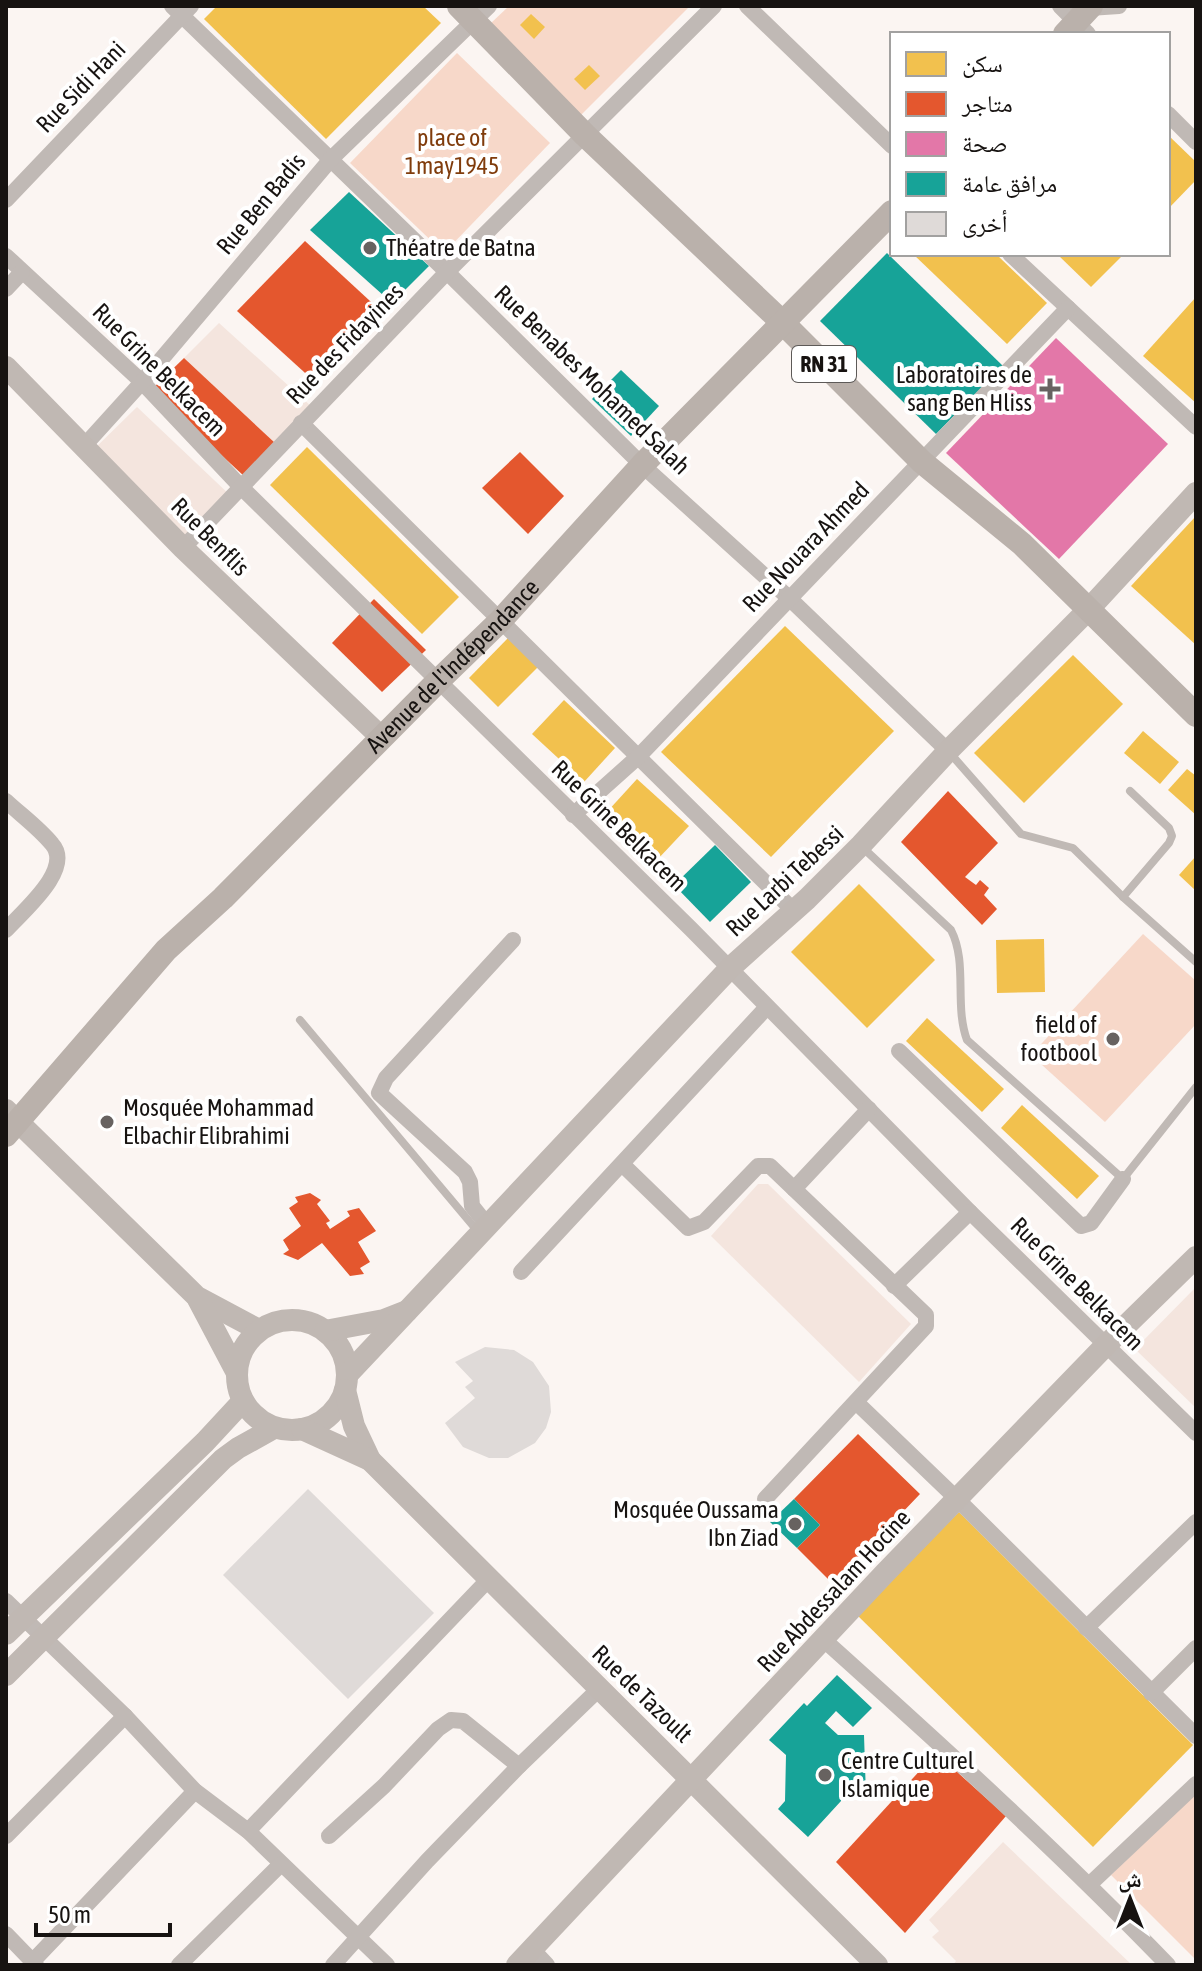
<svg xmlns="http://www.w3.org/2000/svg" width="1202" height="1971" font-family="'Asap Condensed','Noto Naskh Arabic',sans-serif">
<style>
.built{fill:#f4e5de}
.green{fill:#f7d8c9}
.homes{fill:#f2c14e}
.shops{fill:#e4572e}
.health{fill:#e377a8}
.public{fill:#17a398}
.building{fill:#dfdad8}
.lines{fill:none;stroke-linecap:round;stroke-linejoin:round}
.lane{stroke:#c0b9b5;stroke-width:8}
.street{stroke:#c0b9b5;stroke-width:16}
.secondary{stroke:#c0b8b3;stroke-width:22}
.primary{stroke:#bab1ab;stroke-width:24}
.poi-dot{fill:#676260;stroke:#fff;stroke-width:3}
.labels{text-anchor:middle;stroke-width:8;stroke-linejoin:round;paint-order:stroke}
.shield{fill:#fff;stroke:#5d5a58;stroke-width:2}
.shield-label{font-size:22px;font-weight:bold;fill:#171311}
.street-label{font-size:24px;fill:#171311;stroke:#fff}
.park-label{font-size:24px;fill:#803c0c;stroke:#fff}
.poi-label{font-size:24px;fill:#171311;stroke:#fff;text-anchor:start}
</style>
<rect width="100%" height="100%" fill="#fbf5f2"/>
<g class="built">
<path d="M 219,323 L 312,407 L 275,443 L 184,358 Z"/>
<path d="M 137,407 L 233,498 L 183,549 L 87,456 Z"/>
<path d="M 758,1184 L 768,1184 L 911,1324 L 859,1382 L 711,1236 Z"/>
<path d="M 1196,1287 L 1196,1408 L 1135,1349 Z"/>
<path d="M 1003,1842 L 1132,1965 L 953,1965 L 956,1961 L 932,1937 L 939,1931 L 929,1920 Z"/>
</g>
<g class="green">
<path d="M 509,6 L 690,6 L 580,116 L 490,24 Z"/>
<path d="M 457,53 L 550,143 L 444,253 L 350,163 Z"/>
<path d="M 1143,934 L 1196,981 L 1196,1024 L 1105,1122 L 1031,1055 Z"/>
<path d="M 1196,1793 L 1196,1960 L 1111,1875 Z"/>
</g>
<g class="homes">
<path d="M 217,6 L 423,6 L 441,23 L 326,139 L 204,19 Z"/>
<path d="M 531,14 L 545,27 L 534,39 L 520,25 Z"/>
<path d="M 589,65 L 600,76 L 585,90 L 574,79 Z"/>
<path d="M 1168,135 L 1196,162 L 1196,180 L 1168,209 Z"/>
<path d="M 913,254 L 996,254 L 1047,303 L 1007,344 Z"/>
<path d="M 1057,254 L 1124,254 L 1091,287 Z"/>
<path d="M 1196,297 L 1196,403 L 1143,356 Z"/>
<path d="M 307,447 L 459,597 L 422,634 L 270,485 Z"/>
<path d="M 1196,516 L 1196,645 L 1131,586 Z"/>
<path d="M 785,626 L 894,731 L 771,857 L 661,752 Z"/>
<path d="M 508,638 L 538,667 L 498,707 L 469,678 Z"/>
<path d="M 1073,655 L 1123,704 L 1024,803 L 974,753 Z"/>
<path d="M 564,700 L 615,748 L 584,782 L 532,734 Z"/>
<path d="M 1143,731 L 1179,762 L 1160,784 L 1124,753 Z"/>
<path d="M 1187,769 L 1196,776 L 1196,815 L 1168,790 Z"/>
<path d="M 637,779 L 689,826 L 657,860 L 606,813 Z"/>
<path d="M 1196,856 L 1196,891 L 1179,875 Z"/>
<path d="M 859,884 L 935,960 L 867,1028 L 791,952 Z"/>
<path d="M 1044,939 L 1045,992 L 997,993 L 996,940 Z"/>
<path d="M 927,1018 L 1004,1089 L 982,1112 L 906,1041 Z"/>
<path d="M 1022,1105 L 1099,1176 L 1077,1199 L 1001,1128 Z"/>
<path d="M 959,1512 L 1193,1745 L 1093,1847 L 856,1614 Z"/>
</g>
<g class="shops">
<path d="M 305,241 L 383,313 L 315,382 L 237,311 Z"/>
<path d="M 184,358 L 275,443 L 245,477 L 151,390 Z"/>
<path d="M 520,452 L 564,496 L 528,534 L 482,488 Z"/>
<path d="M 374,599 L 426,650 L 382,692 L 332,643 Z"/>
<path d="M 948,791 L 998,843 L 965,877 L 976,885 L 980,880 L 989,888 L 984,895 L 997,909 L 982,925 L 901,842 Z"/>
<path d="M 310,1193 L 321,1200 L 317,1204 L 330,1221 L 326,1223 L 330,1229 L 350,1216 L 347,1211 L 359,1208 L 376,1231 L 358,1242 L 370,1262 L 360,1268 L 364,1274 L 350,1276 L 322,1243 L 298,1260 L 283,1254 L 289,1250 L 283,1240 L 301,1226 L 289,1208 L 298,1202 L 295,1197 Z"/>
<path d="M 858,1434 L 920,1494 L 899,1516 L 902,1519 L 859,1563 L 855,1560 L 832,1583 L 797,1548 L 820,1525 L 794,1499 Z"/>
<path d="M 936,1753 L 1006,1816 L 905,1933 L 836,1862 Z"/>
</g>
<path class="health" d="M 1056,338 L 1168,444 L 1059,559 L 946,453 Z"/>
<g class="public">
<path d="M 349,192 L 429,266 L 392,303 L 310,230 Z"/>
<path d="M 887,253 L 1003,366 L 936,434 L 820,321 Z"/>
<path d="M 621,370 L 659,406 L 631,436 L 592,399 Z"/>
<path d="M 715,845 L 751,882 L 710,922 L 674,885 Z"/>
<path d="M 794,1499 L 820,1525 L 797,1548 L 770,1522 Z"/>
<path d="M 837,1675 L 872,1708 L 853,1727 L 836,1711 L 825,1723 L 838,1735 L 864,1735 L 866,1796 L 841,1796 L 841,1801 L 808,1837 L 778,1809 L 785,1801 L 786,1755 L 769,1740 L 804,1703 L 807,1706 Z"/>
</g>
<g class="building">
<path d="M 485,1347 L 514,1350 L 533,1362 L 549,1386 L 551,1412 L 546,1428 L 535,1443 L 508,1458 L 489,1458 L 463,1447 L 445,1423 L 475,1398 L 465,1387 L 473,1381 L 455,1362 Z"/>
<path d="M 308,1489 L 434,1613 L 348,1699 L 223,1575 Z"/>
</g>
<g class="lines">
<g class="lane">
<path d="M 949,752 L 1021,834 L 1073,848 L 1123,897 L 1196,962"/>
<path d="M 861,846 L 951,930 C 968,963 954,1005 967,1040 L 1123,1179 L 1196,1087"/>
<path d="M 1123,897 L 1169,843 L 1172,836 L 1169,828 L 1130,791"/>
<path d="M 300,1020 L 480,1234"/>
</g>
<g class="street">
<path d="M 172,6 L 447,272 L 642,465 L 789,598 L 948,751"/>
<path d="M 747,6 L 892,146"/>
<path d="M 1060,6 L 1088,34"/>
<path d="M 1089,8 L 1119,6"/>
<path d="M 1168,114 L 1196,142"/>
<path d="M 6,200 L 191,6"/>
<path d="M 1010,254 L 1196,427"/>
<path d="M 6,256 L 142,382 L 241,487 L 691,929 L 970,1212 L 1196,1433"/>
<path d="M 6,289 L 22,272"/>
<path d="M 301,423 L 794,911"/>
<path d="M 84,446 L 142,382 L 331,159 L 489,6"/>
<path d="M 183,548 L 447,272 L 714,6"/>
<path d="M 6,801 C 21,815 39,828 52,844 C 74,869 23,911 6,930"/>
<path d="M 573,815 L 639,756 L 1068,308"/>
<path d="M 899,1051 L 1081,1226 L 1091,1223 L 1123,1179"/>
<path d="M 622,1164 L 688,1228 L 704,1222 L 758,1166 L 770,1166 L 926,1315 L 926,1326 L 765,1499"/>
<path d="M 794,1189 L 869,1109"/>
<path d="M 488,1226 L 472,1206 L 470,1182 L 465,1172 L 379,1093 L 386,1078 L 513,940"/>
<path d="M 521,1272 L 767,1007"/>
<path d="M 894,1286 L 970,1212"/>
<path d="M 857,1403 L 957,1499 L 1196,1736"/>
<path d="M 6,1601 L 125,1716 L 195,1791 L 248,1831 L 387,1965"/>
<path d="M 1086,1628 L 1196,1522"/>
<path d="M 823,1639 C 941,1745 1058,1851 1168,1965"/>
<path d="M 1151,1693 L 1196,1648"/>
<path d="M 248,1831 L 488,1580"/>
<path d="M 6,1836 L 125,1716"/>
<path d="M 329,1836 L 384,1786 L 438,1729 L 451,1720 L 463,1721 L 519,1766"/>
<path d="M 1090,1884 L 1196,1784"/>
<path d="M 6,1934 L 36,1965"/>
<path d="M 532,1949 L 547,1965"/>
<path d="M 33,1961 L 195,1791"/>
<path d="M 179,1965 L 281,1864"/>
<path d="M 333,1965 L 427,1861 L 519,1766 L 599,1689"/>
</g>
<g class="secondary">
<path d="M 6,367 L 183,548 L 382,738"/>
<path d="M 6,1110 L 197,1297 L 259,1330"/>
<path d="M 198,1299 L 236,1371"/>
<circle cx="292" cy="1375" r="55"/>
<path d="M 325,1331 L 384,1320 L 407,1311"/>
<path d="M 347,1375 L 730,968 L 807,899 L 861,845 L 948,751 L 1088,610 L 1196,493"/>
<path d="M 345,1390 L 354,1426 L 370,1460"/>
<path d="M 302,1429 L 370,1460 L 877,1965"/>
<path d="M 6,1634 L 205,1442 L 243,1401"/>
<path d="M 6,1675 L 223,1459 L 238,1448 L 274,1428"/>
<path d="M 517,1965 L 885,1573 L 1105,1346 L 1196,1257"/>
</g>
<g class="primary">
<path d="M 459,6 L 585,135 L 782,322 L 922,462 L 1022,544 L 1196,715"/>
<path d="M 1065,34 L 1091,6"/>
<path id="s1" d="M 6,1135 L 166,950 L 223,898 L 439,680 L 501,620 L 642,465 L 892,212"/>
</g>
</g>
<g class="poi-dot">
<circle cx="370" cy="248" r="8"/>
<path d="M1046 377h8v8h8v8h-8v8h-8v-8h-8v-8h8z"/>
<circle cx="1113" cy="1039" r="8"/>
<circle cx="107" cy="1122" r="8"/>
<circle cx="795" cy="1524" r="8"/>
<circle cx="825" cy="1775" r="8"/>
</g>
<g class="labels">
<rect class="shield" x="792" y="346" width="64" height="36" rx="6"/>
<g class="shield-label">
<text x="824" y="372">RN 31</text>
</g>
<g class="street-label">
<text transform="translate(81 87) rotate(-46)" y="8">Rue Sidi Hani</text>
<text transform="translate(261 204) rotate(-50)" y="8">Rue Ben Badis</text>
<text transform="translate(345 344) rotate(-46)" y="8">Rue des Fidayines</text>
<text transform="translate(159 370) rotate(45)" y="8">Rue Grine Belkacem</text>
<text transform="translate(592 380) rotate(44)" y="8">Rue Benabes Mohamed Salah</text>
<text transform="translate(210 537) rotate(45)" y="8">Rue Benflis</text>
<text transform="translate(806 547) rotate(-46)" y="8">Rue Nouara Ahmed</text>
<text dy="8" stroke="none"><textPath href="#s1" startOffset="648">Avenue de l'Indépendance</textPath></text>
<text transform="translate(619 826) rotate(44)" y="8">Rue Grine Belkacem</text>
<text transform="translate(785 881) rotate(-43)" y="8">Rue Larbi Tebessi</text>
<text transform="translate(1077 1284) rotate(45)" y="8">Rue Grine Belkacem</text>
<text transform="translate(834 1591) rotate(-47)" y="8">Rue Abdessalam Hocine</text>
<text transform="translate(642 1694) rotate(44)" y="8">Rue de Tazoult</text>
</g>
<g class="park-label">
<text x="452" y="146">place of<tspan x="452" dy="28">1may1945</tspan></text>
</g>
<g class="poi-label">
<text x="386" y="256">Théatre de Batna</text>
<text x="1032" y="383" text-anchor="end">Laboratoires de<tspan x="1032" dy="28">sang Ben Hliss</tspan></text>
<text x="1097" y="1033" text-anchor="end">field of<tspan x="1097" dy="28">footbool</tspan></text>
<text x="123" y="1116">Mosquée Mohammad<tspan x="123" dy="28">Elbachir Elibrahimi</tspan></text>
<text x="779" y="1518" text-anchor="end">Mosquée Oussama<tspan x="779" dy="28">Ibn Ziad</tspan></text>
<text x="841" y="1769">Centre Culturel<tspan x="841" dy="28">Islamique</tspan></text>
</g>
</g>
<rect width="1202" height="1971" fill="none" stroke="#171311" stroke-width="16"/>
<rect x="890" y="32" width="280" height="224" fill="#ffffff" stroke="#a2a1a0" stroke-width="2"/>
<rect x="906" y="52" width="40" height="24" fill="#f2c14e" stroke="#a2a1a0" stroke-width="2"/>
<text x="962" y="72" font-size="24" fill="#171311">سكن</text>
<rect x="906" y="92" width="40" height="24" fill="#e4572e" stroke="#a2a1a0" stroke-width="2"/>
<text x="962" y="112" font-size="24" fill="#171311">متاجر</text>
<rect x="906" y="132" width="40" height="24" fill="#e377a8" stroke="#a2a1a0" stroke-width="2"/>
<text x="962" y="152" font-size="24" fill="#171311">صحة</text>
<rect x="906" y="172" width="40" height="24" fill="#17a398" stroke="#a2a1a0" stroke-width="2"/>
<text x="962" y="192" font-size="24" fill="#171311">مرافق عامة</text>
<rect x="906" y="212" width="40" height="24" fill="#dfdad8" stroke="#a2a1a0" stroke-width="2"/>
<text x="962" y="232" font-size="24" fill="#171311">أخرى</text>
<g transform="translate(1130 1899)" stroke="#ffffff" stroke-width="6" paint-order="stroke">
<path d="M0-6L14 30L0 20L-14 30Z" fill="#171311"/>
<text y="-12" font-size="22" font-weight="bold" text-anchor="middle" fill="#171311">ش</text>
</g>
<path d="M36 1923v12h134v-12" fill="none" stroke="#171311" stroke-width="4"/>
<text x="48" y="1923" font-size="24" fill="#171311" stroke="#ffffff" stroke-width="6" paint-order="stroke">50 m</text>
</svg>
